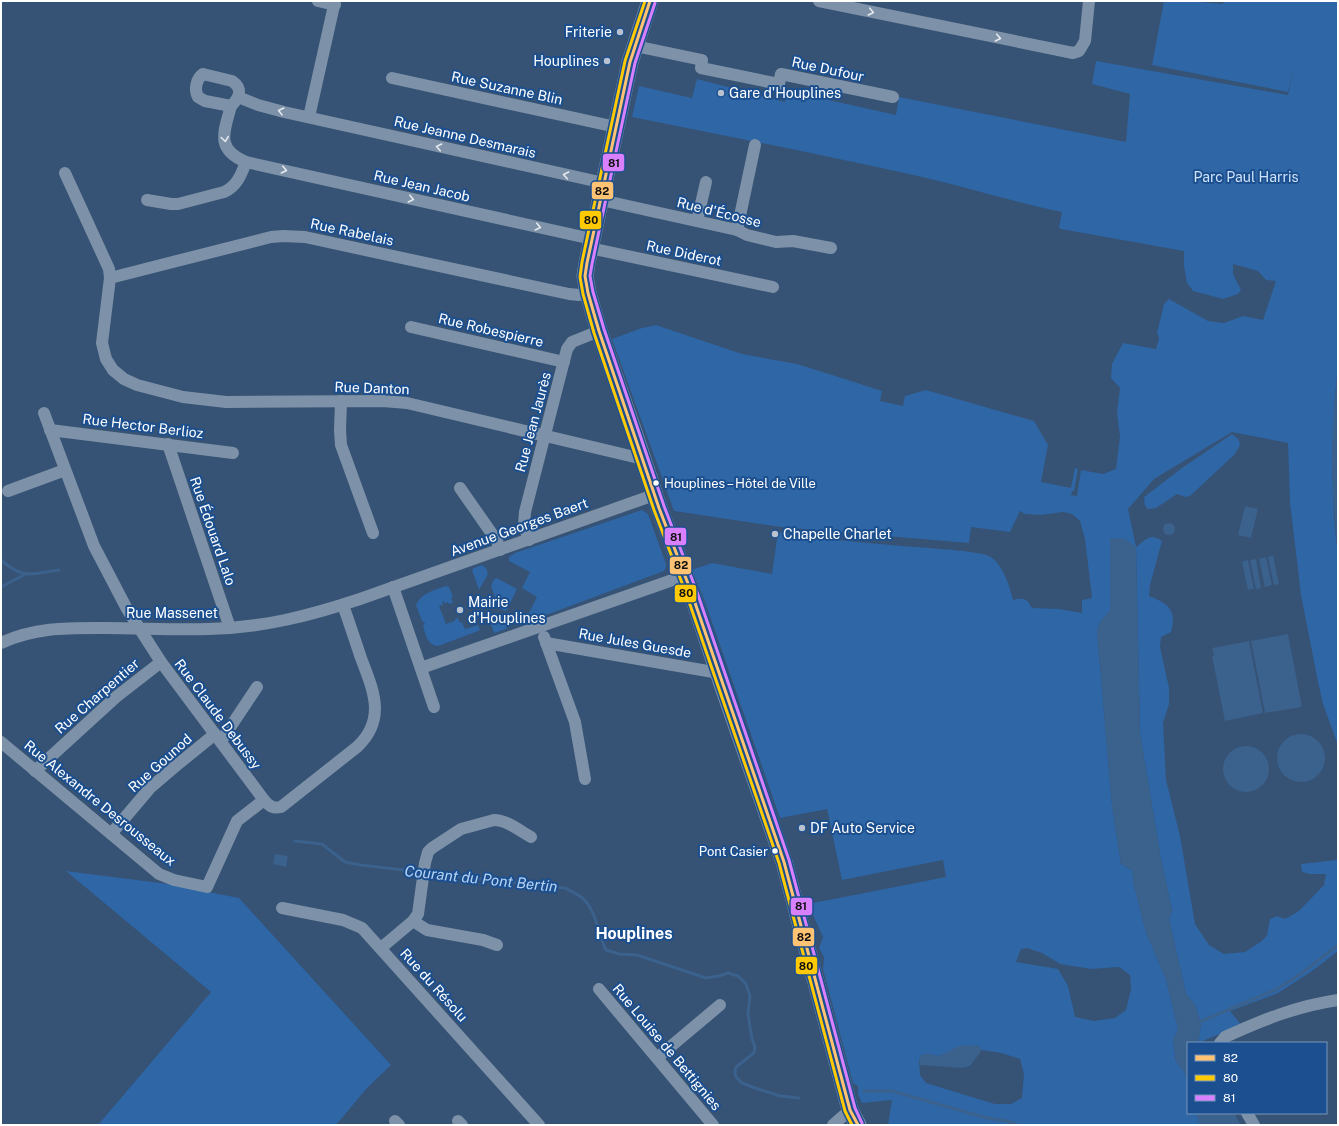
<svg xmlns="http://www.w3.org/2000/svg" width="1339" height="1126" font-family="'Public Sans',sans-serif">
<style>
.green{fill:#2f66a5;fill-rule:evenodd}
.water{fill:#3b618d}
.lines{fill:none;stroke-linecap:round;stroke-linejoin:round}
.stream{stroke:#3b618d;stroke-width:3}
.street{stroke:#7d92a8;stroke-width:12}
.secondary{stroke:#798da4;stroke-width:17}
.bus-1-casing{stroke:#1b4f8f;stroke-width:6}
.bus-2-casing{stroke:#1b4f8f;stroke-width:6}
.bus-3-casing{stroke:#1b4f8f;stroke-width:6}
.bus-1{stroke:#ffc373;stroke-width:3}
.bus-2{stroke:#ffc904;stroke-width:3}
.bus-3{stroke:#d980ff;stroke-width:3}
.oneway{stroke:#e5e9ee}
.poi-dot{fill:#b9c2ce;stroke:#1b4f8f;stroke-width:1.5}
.bus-dot{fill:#fff;stroke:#1b4f8f;stroke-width:1.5}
.labels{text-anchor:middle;stroke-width:4;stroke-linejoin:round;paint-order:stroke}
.bus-label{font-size:13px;fill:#fff;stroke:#1b4f8f;text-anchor:start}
.poi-label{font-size:14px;fill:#fff;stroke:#1b4f8f;text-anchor:start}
.street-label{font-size:14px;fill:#fff;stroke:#1b4f8f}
.park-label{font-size:14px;fill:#cfe3fa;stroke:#1b4f8f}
.water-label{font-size:15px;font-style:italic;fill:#b5d3f5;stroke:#1b4f8f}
.quarter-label{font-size:16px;font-weight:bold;fill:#fff;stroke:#1b4f8f}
.line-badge{stroke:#1b4f8f;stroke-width:1.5}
.pale-badge-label{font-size:11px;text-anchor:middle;font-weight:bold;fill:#111}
</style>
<rect width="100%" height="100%" fill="#365274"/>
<g class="green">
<path d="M 1164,1 L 1189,1 L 1223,4 L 1224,1 L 1338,1 L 1338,367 L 1335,397 L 1332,458 L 1334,518 L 1338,557 L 1338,745 L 1323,704 L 1318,682 L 1301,595 L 1290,502 L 1288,443 L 1232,432 L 1154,479 L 1128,509 L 1136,547 C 1146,540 1150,532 1162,541 L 1150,585 L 1149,596 C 1169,604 1177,610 1171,632 L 1161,637 L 1160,647 L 1169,688 L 1169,704 L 1163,723 L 1166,780 L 1180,836 L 1195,924 L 1209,945 L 1224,954 L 1245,952 L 1262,941 L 1267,935 L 1270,919 L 1277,916 L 1285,919 L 1299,911 L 1324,885 L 1326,874 L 1310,874 L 1302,872 L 1301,864 L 1336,860 L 1338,861 L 1338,951 L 1312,971 L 1278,993 L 1230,1011 L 1241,1025 L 1198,1043 L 1201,1024 L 1195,1005 L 1186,994 L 1169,919 L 1172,911 L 1161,859 L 1140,733 L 1136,548 L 1110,591 L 1110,611 L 1101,621 L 1097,630 L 1112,805 L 1121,864 L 1132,870 L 1134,885 L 1146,932 L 1166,979 L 1178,1029 L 1173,1040 L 1176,1061 L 1185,1073 L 1188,1084 L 1188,1113 L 1196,1113 L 1201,1125 L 888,1125 L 892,1100 L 862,1103 L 858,1094 L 858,1086 L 853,1083 L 823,969 L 824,957 L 819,948 L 823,937 L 808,904 L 946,877 L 943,860 L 842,880 L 827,809 L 780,818 L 704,599 L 692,570 L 712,563 L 772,574 L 778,532 C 815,538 853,542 891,545 C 907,547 982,550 991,557 C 1004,567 1009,585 1013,600 C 1024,597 1026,598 1032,608 L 1059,609 L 1082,613 L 1082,600 L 1092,598 L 1085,539 L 1080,521 L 1072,514 L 1063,512 L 1040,515 L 1025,514 L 1020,511 L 1010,532 L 971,527 L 969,543 L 781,527 L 674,511 L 612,339 L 642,328 L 656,325 L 742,354 L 797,364 L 848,380 L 882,391 L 880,401 L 903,406 L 905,396 L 926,390 L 1034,421 L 1048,445 L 1041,482 L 1071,488 L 1075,468 L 1078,469 L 1074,491 L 1072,491 L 1071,495 L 1077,496 L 1081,470 L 1103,474 L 1116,469 L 1120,437 L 1117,413 L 1120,388 L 1111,378 L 1112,364 L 1123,343 L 1156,349 L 1159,338 L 1157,333 L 1164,304 L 1169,299 L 1208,321 L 1224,323 L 1243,316 L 1263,320 L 1276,281 L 1266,280 L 1258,271 L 1233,264 L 1233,274 L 1241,290 L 1238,294 L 1223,299 L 1193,291 L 1187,283 L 1184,266 L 1184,251 L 1061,229 L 1059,227 L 1062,212 C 1014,202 966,187 918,176 C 823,155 727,136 632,117 L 639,86 L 692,98 L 697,79 L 785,102 L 788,91 L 896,115 L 899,97 L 1126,142 L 1130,94 L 1092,84 L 1096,61 L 1288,95 L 1294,68 L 1288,92 L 1152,65 ZM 1027,948 L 1042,953 L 1060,964 L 1091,969 L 1119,967 L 1130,975 L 1131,989 L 1126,1010 L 1115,1018 L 1094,1021 L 1075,1017 L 1068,986 L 1058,969 L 1016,962 L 1021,949 ZM 977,1045 L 982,1050 L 1001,1053 L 1020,1059 L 1024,1074 L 1022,1098 L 1011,1104 L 995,1104 L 926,1083 L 920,1075 L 919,1060 L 921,1055 L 928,1054 L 939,1056 Z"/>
<path d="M 1232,434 L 1239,440 L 1240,445 L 1235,454 L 1190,496 L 1186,497 L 1177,494 L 1156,508 L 1148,509 L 1145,506 L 1144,497 L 1182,468 Z"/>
<path d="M 642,510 L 648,514 L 666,564 L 666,567 L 664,571 L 530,621 L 526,619 L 537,597 L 522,588 L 530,572 L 509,561 L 509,557 L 515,553 Z"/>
<path d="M 482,565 L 486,568 L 488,574 L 479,590 L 472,570 L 474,568 Z"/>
<path d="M 497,578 L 517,589 L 507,610 L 505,611 L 499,608 L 491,586 L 494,579 Z"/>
<path d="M 446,586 L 449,587 L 453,597 L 451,598 L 453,603 L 449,604 L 448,602 L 445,604 L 444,601 L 442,602 L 443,605 L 439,606 L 446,624 L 455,621 L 455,619 L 458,618 L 460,623 L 462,622 L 465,629 L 478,625 L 480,630 L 478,631 L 438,646 C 427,645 426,635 423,626 L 425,623 L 422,621 L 416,605 C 421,593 435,590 446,586 Z"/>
<path d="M 487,612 L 504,620 L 507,627 L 506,629 L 494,633 Z"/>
<path d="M 66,871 L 168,884 L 239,898 L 391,1065 L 367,1088 L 336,1125 L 98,1125 L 211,992 Z"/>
</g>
<g class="water">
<path d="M 1338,367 L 1338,557 C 1335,524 1332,491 1332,459 C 1332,428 1335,397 1338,367 Z"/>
<path d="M 1245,506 L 1258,509 L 1251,538 L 1238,535 Z"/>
<circle cx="1169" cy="529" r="6"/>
<path d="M 1110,538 L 1125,539 L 1136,547 L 1140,733 L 1161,859 L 1172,911 L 1169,919 L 1186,994 L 1195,1005 L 1201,1025 L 1198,1043 L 1188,1043 L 1188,1084 L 1185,1073 L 1176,1061 L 1173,1040 L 1178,1029 L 1166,979 L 1146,932 L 1134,885 L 1132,870 L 1121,864 L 1112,805 L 1097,630 L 1101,621 L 1110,611 Z"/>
<path d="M 1273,555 L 1279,584 L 1274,585 L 1268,557 Z"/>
<path d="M 1266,557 L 1272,585 L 1265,587 L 1259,559 Z"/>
<path d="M 1256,559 L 1261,588 L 1256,589 L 1250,560 Z"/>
<path d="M 1248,560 L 1254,589 L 1248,590 L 1242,562 Z"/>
<path d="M 1288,634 L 1302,707 L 1265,713 L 1251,641 Z"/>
<path d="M 1249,641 L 1263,713 L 1225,721 L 1212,656 L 1214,655 L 1212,648 Z"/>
<circle cx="1301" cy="758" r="24"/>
<circle cx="1246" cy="769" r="23"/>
<path d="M 275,854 L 288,856 L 286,867 L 273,864 Z"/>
<path d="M 977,1045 L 982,1050 L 970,1066 L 962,1068 L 920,1065 L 919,1060 L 921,1055 L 928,1054 L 939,1056 L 959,1046 Z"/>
<path d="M 1196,1113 L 1234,1113 L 1241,1125 L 1201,1125 Z"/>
</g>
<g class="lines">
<g class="stream">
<path d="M 1,560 C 24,580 31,574 59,570"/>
<path d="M 1,587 L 24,575"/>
<path d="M 295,841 L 322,844 L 345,862 L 361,865 L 420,872"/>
<path d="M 426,873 L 565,888 C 570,891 576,893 581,897 C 596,908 598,934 606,950 L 619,954 L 637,955 L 706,978 L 719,976 L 728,973 L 738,976 L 746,984 L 750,996 L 748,1014 L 752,1039 L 755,1047 L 754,1053 L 736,1067 L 735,1072 L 736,1077 L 742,1083 L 755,1088 L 780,1096 L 799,1098"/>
<path d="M 1197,1023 L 1277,989 L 1302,973 L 1338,945"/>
<path d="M 864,1091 L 892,1091 L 941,1105 L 987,1118 L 1007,1121 L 1017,1125"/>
</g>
<g class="street">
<path d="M 318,1 L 335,5"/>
<path d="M 819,1 L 1073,53 L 1079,51 L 1085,41 L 1089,1"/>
<path d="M 635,46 L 702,60 L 701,68 L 779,84 L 781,74 L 893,97"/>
<path d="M 203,74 L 232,81 C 244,89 239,98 231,106 L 205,101 L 198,97 C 194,90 196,79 203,74 Z"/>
<path d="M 392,78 L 616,127"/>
<path d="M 238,97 L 258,105 L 284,112 L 604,183"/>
<path d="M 231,106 C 224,132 215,149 246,162 L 592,239"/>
<path d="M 309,117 L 335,1"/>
<path d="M 65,173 L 109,269 L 110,278 L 102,343 L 106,359 L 113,370 L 124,379 L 137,385 L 183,397 L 226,402 L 383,401 L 407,403 L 643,459"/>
<path d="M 147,200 L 171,204 L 178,204 L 224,192 C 237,186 241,175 246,162"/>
<path d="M 601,200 L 737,230 L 747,235 L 776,242 L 793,241 L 831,248"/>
<path d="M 697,221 L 706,182"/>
<path d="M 737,230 L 755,145"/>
<path d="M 590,248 L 773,287"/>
<path d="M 110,278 L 271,237 L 283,236 L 305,237 L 569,294 L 579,295 L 588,293"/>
<path d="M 411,327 L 564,362"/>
<path d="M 341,401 L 340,430 L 341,445 L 373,533"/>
<path d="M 44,413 L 94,546 L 127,609 L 161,662 L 264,800 C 269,806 273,809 281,807 L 357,747 C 387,719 373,690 361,658 C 355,640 349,622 343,605"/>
<path d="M 50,430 L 233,453"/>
<path d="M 168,444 L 230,628"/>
<path d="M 460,488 L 497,541 L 500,550"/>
<path d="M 8,491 L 65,470"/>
<path d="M 529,540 L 524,525 L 525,512 L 567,349 L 572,342 L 599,331"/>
<path d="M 393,587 L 434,707"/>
<path d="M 544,637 L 575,722 L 585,779"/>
<path d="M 1,643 C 36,627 68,628 105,628 C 139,628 174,630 208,629 C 262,628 309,616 360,599 L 654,495"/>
<path d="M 546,643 L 719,673"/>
<path d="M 421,668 L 684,576"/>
<path d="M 221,741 L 257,687"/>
<path d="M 1,742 L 159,874 L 174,880 L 207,887 L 237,821 L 264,800"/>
<path d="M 35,771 L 116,697 L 161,662"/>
<path d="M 111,834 L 150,788 L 177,765 L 215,734"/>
<path d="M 282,908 L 343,920 L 362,928 L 539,1125"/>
<path d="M 413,921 L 427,930 L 483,940 L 497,945"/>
<path d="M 381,948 L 413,921 L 418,914 L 425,863 L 428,852 L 432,848 L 461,829 L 494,820 C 507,820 520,831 531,837"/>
<path d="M 599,989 L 713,1125"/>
<path d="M 1220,1043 L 1225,1037 C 1262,1020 1297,1006 1338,1000"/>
<path d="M 657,1058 L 720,1005"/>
<path d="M 1247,1113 L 1254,1125"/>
<path d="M 395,1121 L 399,1125"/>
<path d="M 458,1121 L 462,1125"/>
<path d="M 833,1125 L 850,1110"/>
</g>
<path class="secondary" d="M 650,1 L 630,62 L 587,263 L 585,276 L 588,293 L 599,331 L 636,438 L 659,508 L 692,594 L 723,687 L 784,862 L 850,1110 L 858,1125"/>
<defs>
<path id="bus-1" d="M 650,1 L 630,62 L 587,263 L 585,276 L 588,293 L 599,331 L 659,508 L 692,594 L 784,862 L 850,1110 L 858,1125"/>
<path id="bus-2" d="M 645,1 L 625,61 L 582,262 L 580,277 L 583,294 L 594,333 L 654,510 L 687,596 L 779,863 L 845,1111 L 852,1125"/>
<path id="bus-3" d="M 655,3 L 635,63 L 592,264 L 590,276 L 593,292 L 604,329 L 664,506 L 697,592 L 789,860 L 855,1108 L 862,1123"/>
</defs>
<use href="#bus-1" class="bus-1-casing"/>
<use href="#bus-2" class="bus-2-casing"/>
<use href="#bus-3" class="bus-3-casing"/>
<use href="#bus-1" class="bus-1"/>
<use href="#bus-2" class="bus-2"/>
<use href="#bus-3" class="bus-3"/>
</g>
<defs><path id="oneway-chevron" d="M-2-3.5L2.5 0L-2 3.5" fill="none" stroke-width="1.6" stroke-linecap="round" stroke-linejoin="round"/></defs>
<g class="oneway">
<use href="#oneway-chevron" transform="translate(871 12) rotate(11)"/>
<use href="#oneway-chevron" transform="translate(998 38) rotate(12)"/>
<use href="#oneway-chevron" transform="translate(281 111) rotate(-166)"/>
<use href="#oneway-chevron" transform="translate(225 139) rotate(82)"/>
<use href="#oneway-chevron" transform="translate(439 147) rotate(-168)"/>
<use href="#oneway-chevron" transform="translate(284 170) rotate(13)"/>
<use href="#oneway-chevron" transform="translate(566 175) rotate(-168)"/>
<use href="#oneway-chevron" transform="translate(411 199) rotate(13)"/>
<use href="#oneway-chevron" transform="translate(538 227) rotate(13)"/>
</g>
<g class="poi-dot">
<circle cx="620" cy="32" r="4"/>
<circle cx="607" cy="61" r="4"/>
<circle cx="721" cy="93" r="4"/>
<circle cx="775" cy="534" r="4"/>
<circle cx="460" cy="610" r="4"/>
<circle cx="802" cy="828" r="4"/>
</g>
<g class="bus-dot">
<circle cx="656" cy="483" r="3.5"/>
<circle cx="775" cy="851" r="3.5"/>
</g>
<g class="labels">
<g class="bus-label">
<text x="664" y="488">Houplines – Hôtel de Ville</text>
<text x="768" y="856" text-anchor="end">Pont Casier</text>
</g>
<g class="poi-label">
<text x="612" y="37" text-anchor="end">Friterie</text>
<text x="599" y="66" text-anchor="end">Houplines</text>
<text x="729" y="98">Gare d'Houplines</text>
<text x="783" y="539">Chapelle Charlet</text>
<text x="468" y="607">Mairie<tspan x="468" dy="16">d'Houplines</tspan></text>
<text x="810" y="833">DF Auto Service</text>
</g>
<g class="street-label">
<text transform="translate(828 69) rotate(12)" y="5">Rue Dufour</text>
<text transform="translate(507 88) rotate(12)" y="5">Rue Suzanne Blin</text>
<text transform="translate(465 137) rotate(13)" y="5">Rue Jeanne Desmarais</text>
<text transform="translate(422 186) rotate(13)" y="5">Rue Jean Jacob</text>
<text transform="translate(719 212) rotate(14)" y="5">Rue d'Écosse</text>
<text transform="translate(352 232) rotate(12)" y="5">Rue Rabelais</text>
<text transform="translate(684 253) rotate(12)" y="5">Rue Diderot</text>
<text transform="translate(491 330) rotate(13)" y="5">Rue Robespierre</text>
<text transform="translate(372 388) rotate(2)" y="5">Rue Danton</text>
<text transform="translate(533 422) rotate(-75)" y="5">Rue Jean Jaurès</text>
<text transform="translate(143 426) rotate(7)" y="5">Rue Hector Berlioz</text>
<text transform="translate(519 527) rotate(-20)" y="5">Avenue Georges Baert</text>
<text transform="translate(213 531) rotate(71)" y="5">Rue Édouard Lalo</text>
<text x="172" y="618">Rue Massenet</text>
<text transform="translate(635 643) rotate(10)" y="5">Rue Jules Guesde</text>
<text transform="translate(97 696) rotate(-41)" y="5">Rue Charpentier</text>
<text transform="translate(218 714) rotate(53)" y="5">Rue Claude Debussy</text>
<text transform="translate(160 763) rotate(-42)" y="5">Rue Gounod</text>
<text transform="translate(100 803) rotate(39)" y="5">Rue Alexandre Desrousseaux</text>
<text transform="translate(434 985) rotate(48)" y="5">Rue du Résolu</text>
<text transform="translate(667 1047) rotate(50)" y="5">Rue Louise de Bettignies</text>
</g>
<g class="park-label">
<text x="1246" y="182">Parc Paul Harris</text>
</g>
<g class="water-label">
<text transform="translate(481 879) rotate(6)" y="5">Courant du Pont Bertin</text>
</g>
<g class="quarter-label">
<text x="634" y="939">Houplines</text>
</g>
</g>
<g class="line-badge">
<rect x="602" y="153" width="23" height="19" rx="4" fill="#d980ff"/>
<rect x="591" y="181" width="23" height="19" rx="4" fill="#ffc373"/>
<rect x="579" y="210" width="23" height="20" rx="4" fill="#ffc904"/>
<rect x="664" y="527" width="23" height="19" rx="4" fill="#d980ff"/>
<rect x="669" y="556" width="23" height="19" rx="4" fill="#ffc373"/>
<rect x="674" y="584" width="23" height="19" rx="4" fill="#ffc904"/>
<rect x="790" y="897" width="23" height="19" rx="4" fill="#d980ff"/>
<rect x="792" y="927" width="23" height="20" rx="4" fill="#ffc373"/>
<rect x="795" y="956" width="23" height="19" rx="4" fill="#ffc904"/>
</g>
<g class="pale-badge-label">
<text x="614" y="167">81</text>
<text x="602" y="195">82</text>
<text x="591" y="224">80</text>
<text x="676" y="541">81</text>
<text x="681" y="569">82</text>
<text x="686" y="597">80</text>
<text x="801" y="910">81</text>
<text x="804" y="941">82</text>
<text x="806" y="970">80</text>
</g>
<rect width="1339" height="1126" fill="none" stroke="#ffffff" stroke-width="4"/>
<rect x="1187" y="1042" width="140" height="72" fill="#1b4f8f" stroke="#7695bc"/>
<rect x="1195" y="1055" width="20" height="6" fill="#ffc373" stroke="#7695bc"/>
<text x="1223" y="1062" font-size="12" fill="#ffffff">82</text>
<rect x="1195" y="1075" width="20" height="6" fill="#ffc904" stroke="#7695bc"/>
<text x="1223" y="1082" font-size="12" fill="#ffffff">80</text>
<rect x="1195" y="1095" width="20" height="6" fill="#d980ff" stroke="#7695bc"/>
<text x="1223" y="1102" font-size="12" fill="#ffffff">81</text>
</svg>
